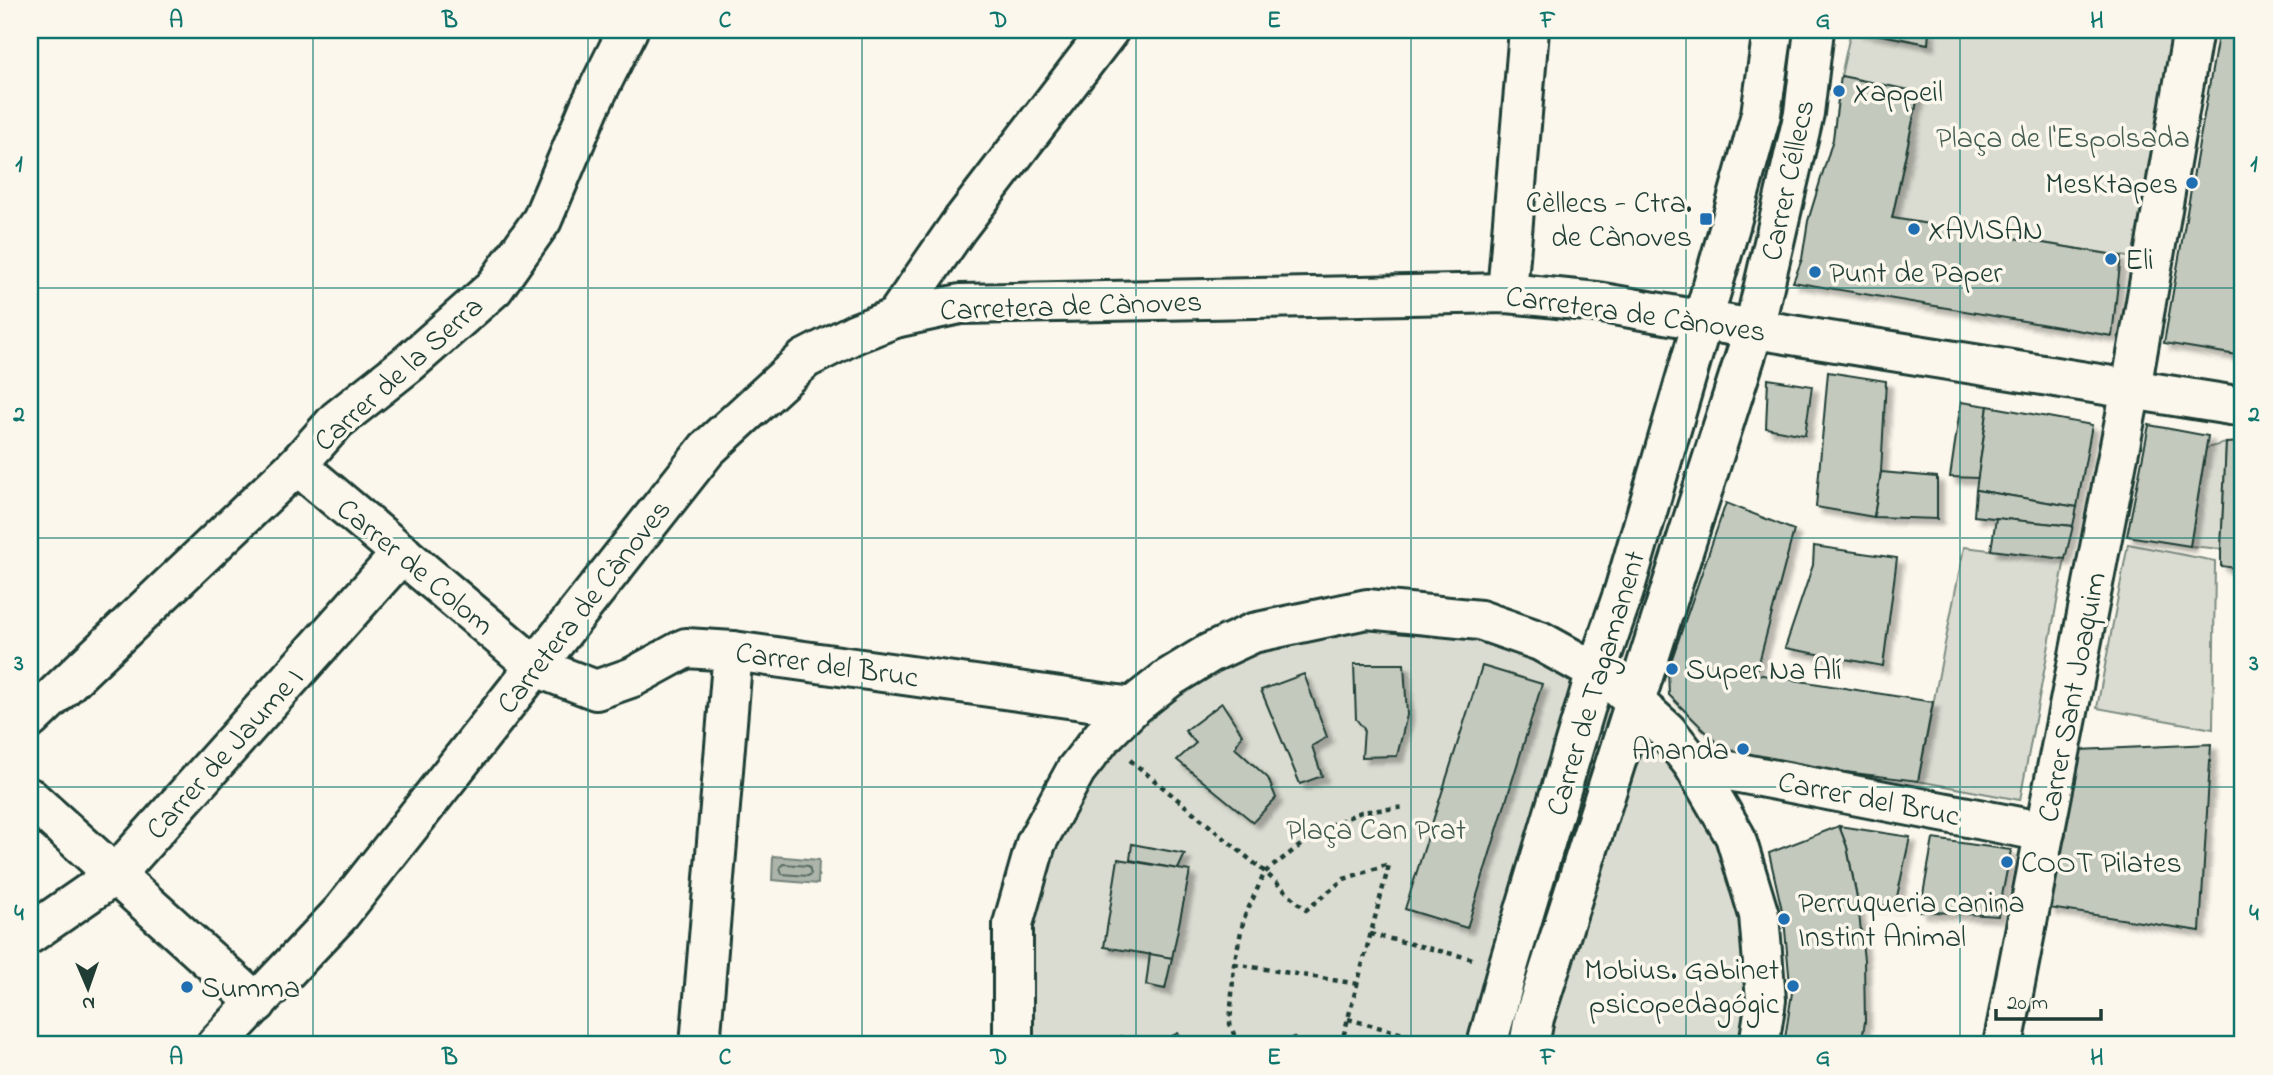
<svg xmlns="http://www.w3.org/2000/svg" width="2273" height="1075" font-family="'Indie Flower',sans-serif">
<style>
.green{fill:#dbdcd1;stroke:#7d8c82;stroke-width:2}
.water{fill:#adb4aa;stroke:#74847b;stroke-width:2}
.lines{fill:none;stroke-linecap:round;stroke-linejoin:round}
.shore{stroke:#586d63;stroke-width:2}
.building{fill:#c4c9be;stroke:#1f3d34;stroke-width:2;filter:url(#shadow)}
.minor-casing{stroke:#1f3d34;stroke-width:44}
.path{stroke:#1f3d34;stroke-width:4.5;stroke-dasharray:5 5;stroke-linecap:butt}
.minor{stroke:#fbf7ec;stroke-width:38}
.grid{fill:none;stroke:#0f766e;stroke-width:2;stroke-opacity:0.55}
.poi-dot{fill:#1f6fb2;stroke:#fbf7ec;stroke-width:2.5}
.labels{text-anchor:middle;stroke-width:7;stroke-linejoin:round;paint-order:stroke}
.poi-label{font-size:30px;fill:#1f3d34;stroke:#fbf7ec;text-anchor:start}
.park-label{font-size:30px;fill:#455d53;stroke:#fbf7ec}
.street-label{font-size:30px;fill:#1f3d34;stroke:#fbf7ec}
.neatline{fill:none;stroke:#0f766e;stroke-width:2.5}
.grid-label{font-size:23px;text-anchor:middle;font-weight:bold;fill:#0f766e}
</style>
<defs>
<filter id="shadow"><feDropShadow dx="6" dy="6" stdDeviation="2" flood-color="#0004"/></filter>
</defs>
<rect width="100%" height="100%" fill="#fbf7ec"/>
<filter id="ink" filterUnits="userSpaceOnUse"><feTurbulence type="fractalNoise" baseFrequency=".0143" numOctaves="2"/><feDisplacementMap in="SourceGraphic" scale="14" xChannelSelector="R" yChannelSelector="G"/><feConvolveMatrix kernelMatrix="1 2 1 2 8 2 1 2 1" color-interpolation-filters="sRGB"/></filter>
<g filter="url(#ink)">
<g class="green">
<path d="M 1851,30 L 1928,44 L 1929,30 L 2192,30 L 2152,261 L 1892,218 L 1919,93 L 1841,76 Z"/>
<path d="M 2226,443 L 2221,549 L 2190,546 L 2206,448 Z"/>
<path d="M 2128,544 L 2215,561 L 2213,729 L 2097,708 Z"/>
<path d="M 1964,547 L 2065,559 L 2020,800 L 1918,781 Z"/>
<path d="M 1480,620 L 1637,702 L 1735,836 L 1759,1045 L 1013,1045 L 1013,924 L 1076,770 L 1253,633 Z"/>
</g>
<path class="water" d="M 773,856 L 819,860 L 818,884 L 772,880 Z"/>
<g class="lines">
<path class="shore" d="M 783,864 L 809,866 L 811,874 L 808,876 L 782,874 L 780,867 Z"/>
</g>
<g class="building">
<path d="M 1855,30 L 1929,30 L 1928,44 L 1883,35 Z"/>
<path d="M 2219,30 L 2243,30 L 2243,356 L 2164,343 Z"/>
<path d="M 1841,76 L 1919,92 L 1892,218 L 2121,256 L 2112,336 L 1793,282 L 1802,259 L 1808,221 L 1833,139 Z"/>
<path d="M 1828,372 L 1886,381 L 1881,472 L 1874,517 L 1816,507 Z"/>
<path d="M 1768,379 L 1812,386 L 1805,435 L 1766,428 Z"/>
<path d="M 1961,402 L 1988,406 L 1978,478 L 1950,477 Z"/>
<path d="M 1988,406 L 2092,425 L 2077,507 L 1976,490 Z"/>
<path d="M 2149,425 L 2208,436 L 2190,546 L 2127,536 Z"/>
<path d="M 2243,442 L 2243,569 L 2221,566 L 2221,549 L 2226,443 Z"/>
<path d="M 1881,472 L 1937,477 L 1937,519 L 1874,517 Z"/>
<path d="M 1976,490 L 2077,507 L 2073,526 L 1974,516 Z"/>
<path d="M 1726,503 L 1794,530 L 1756,674 L 1933,702 L 1918,781 L 1732,758 L 1669,695 L 1668,670 Z"/>
<path d="M 1996,518 L 2073,526 L 2065,559 L 1991,550 Z"/>
<path d="M 1814,546 L 1897,558 L 1883,666 L 1785,648 L 1813,565 Z"/>
<path d="M 1354,664 L 1404,664 L 1407,715 L 1397,756 L 1362,757 L 1364,729 L 1356,719 Z"/>
<path d="M 1482,666 L 1542,684 L 1467,928 L 1405,909 Z"/>
<path d="M 1304,674 L 1327,737 L 1312,746 L 1322,776 L 1300,784 L 1261,690 Z"/>
<path d="M 1222,703 L 1242,734 L 1235,748 L 1268,778 L 1276,798 L 1253,822 L 1177,760 L 1196,743 L 1185,731 Z"/>
<path d="M 2211,744 L 2200,931 L 2049,908 L 2079,750 Z"/>
<path d="M 1839,826 L 1910,837 L 1895,906 L 1858,904 L 1847,847 Z"/>
<path d="M 1839,826 L 1847,847 L 1858,904 L 1864,960 L 1865,1022 L 1861,1045 L 1784,1045 L 1793,986 L 1790,985 L 1784,919 L 1769,853 Z"/>
<path d="M 1933,839 L 2011,850 L 1998,916 L 1920,911 Z"/>
<path d="M 1132,844 L 1185,854 L 1178,869 L 1130,860 Z"/>
<path d="M 1118,859 L 1190,871 L 1172,958 L 1104,947 Z"/>
<path d="M 1150,954 L 1172,958 L 1165,989 L 1146,985 Z"/>
<path d="M 1178,1033 L 1185,1045 L 1154,1045 Z"/>
<path d="M 1121,1036 L 1126,1045 L 1105,1045 Z"/>
</g>
<g class="lines">
<defs>
<g id="minor">
<path d="M 1507,293 L 1529,30"/>
<path d="M 895,318 L 958,227 L 1109,30"/>
<path d="M 297,465 L 536,667 L 596,690 L 633,677 L 686,648 L 733,651 L 1132,707"/>
<path d="M 30,719 L 297,465 L 337,420 L 409,363 L 494,288 L 542,220 L 590,106 L 628,30"/>
<path d="M 1693,764 L 2045,832"/>
<path d="M 30,798 L 257,1003"/>
<path d="M 30,934 L 115,875 L 402,553"/>
<path d="M 216,1045 L 341,913 L 707,449 L 805,359 L 856,333 L 895,318 L 960,304 L 1507,293 L 1597,302 L 1711,322 L 2243,407"/>
<path d="M 700,1045 L 733,651"/>
<path d="M 1013,1045 L 1013,924 L 1036,843 L 1076,770 L 1102,737 L 1132,707 L 1169,678 L 1210,653 L 1253,633 L 1367,609 L 1480,620 L 1540,641 L 1596,672 L 1617,686 L 1667,731 L 1693,764 L 1735,836 L 1759,915 L 1766,1000 L 1759,1045"/>
<path d="M 1487,1045 L 1508,967 L 1596,672 L 1624,591 L 1730,226 L 1761,114 L 1773,30"/>
<path d="M 1529,1045 L 1534,1018 L 1754,329 L 1804,113 L 1814,30"/>
<path d="M 2003,1045 L 2131,389 L 2193,30"/>
</g>
</defs>
<use href="#minor" class="minor-casing"/>
<g class="path">
<path d="M 1130,760 L 1265,872 L 1306,910 L 1344,879 L 1389,864"/>
<path d="M 1370,934 L 1473,959"/>
<path d="M 1234,964 L 1358,984"/>
<path d="M 1348,1019 L 1444,1045"/>
<path d="M 1238,1045 L 1230,1024 L 1234,964 L 1244,918 L 1265,872 L 1322,829 L 1361,812 L 1406,807"/>
<path d="M 1281,1045 L 1294,1038 L 1297,1045"/>
<path d="M 1341,1045 L 1389,865"/>
</g>
<use href="#minor" class="minor"/>
</g>
</g>
<path class="grid" d="M 313,30 L 313,1045M 588,30 L 588,1045M 862,30 L 862,1045M 1136,30 L 1136,1045M 1411,30 L 1411,1045M 1686,30 L 1686,1045M 1960,30 L 1960,1045M 30,288 L 2243,288M 30,538 L 2243,538M 30,787 L 2243,787"/>
<g class="poi-dot">
<circle cx="1839" cy="91" r="7"/>
<circle cx="2192" cy="183" r="7"/>
<rect x="1699" y="212" width="14" height="14" rx="3.5"/>
<circle cx="1914" cy="229" r="7"/>
<circle cx="2111" cy="259" r="7"/>
<circle cx="1815" cy="272" r="7"/>
<circle cx="1672" cy="669" r="7"/>
<circle cx="1743" cy="749" r="7"/>
<circle cx="2007" cy="862" r="7"/>
<circle cx="1784" cy="919" r="7"/>
<circle cx="1793" cy="986" r="7"/>
<circle cx="187" cy="987" r="7"/>
</g>
<g class="labels">
<g class="poi-label">
<text x="1853" y="101">Xappeil</text>
<text x="2178" y="193" text-anchor="end">MesKtapes</text>
<text x="1692" y="212" text-anchor="end">Cèllecs - Ctra.<tspan x="1692" dy="34">de Cànoves</tspan></text>
<text x="1928" y="239">XAVISAN</text>
<text x="2125" y="269">Eli</text>
<text x="1829" y="282">Punt de Paper</text>
<text x="1686" y="679">Super Na Alí</text>
<text x="1729" y="759" text-anchor="end">Ananda</text>
<text x="2021" y="872">COOT Pilates</text>
<text x="1798" y="912">Perruqueria canina<tspan x="1798" dy="34">Instint Animal</tspan></text>
<text x="1779" y="979" text-anchor="end">Mobius. Gabinet<tspan x="1779" dy="34">psicopedagógic</tspan></text>
<text x="201" y="997">Summa</text>
</g>
<g class="park-label">
<text x="2063" y="147">Plaça de l'Espolsada</text>
<text x="1376" y="839">Plaça Can Prat</text>
</g>
<g class="street-label">
<text transform="translate(1787 180) rotate(-78)" y="10">Carrer Céllecs</text>
<text transform="translate(1071 305) rotate(-2)" y="10">Carretera de Cànoves</text>
<text transform="translate(1636 313) rotate(8)" y="10">Carretera de Cànoves</text>
<text transform="translate(398 373) rotate(-42)" y="10">Carrer de la Serra</text>
<text transform="translate(416 566) rotate(40)" y="10">Carrer de Colom</text>
<text transform="translate(583 606) rotate(-52)" y="10">Carretera de Cànoves</text>
<text transform="translate(827 664) rotate(8)" y="10">Carrer del Bruc</text>
<text transform="translate(1595 683) rotate(-73)" y="10">Carrer de Tagamanent</text>
<text transform="translate(2071 697) rotate(-79)" y="10">Carrer Sant Joaquim</text>
<text transform="translate(224 753) rotate(-48)" y="10">Carrer de Jaume I</text>
<text transform="translate(1869 798) rotate(11)" y="10">Carrer del Bruc</text>
</g>
</g>
<rect width="2273" height="1075" fill="none" stroke="#fbf7ec" stroke-width="77"/>
<g transform="translate(88 988) rotate(178)" stroke="#fbf7ec" stroke-width="5" paint-order="stroke">
<path d="M0-5L12 26L0 18L-12 26Z" fill="#1f3d34"/>
<text y="-10" font-size="19" font-weight="bold" text-anchor="middle" fill="#1f3d34">N</text>
</g>
<path d="M1996 1009v10h105v-10" fill="none" stroke="#1f3d34" stroke-width="3.5"/>
<text x="2007" y="1009" font-size="21" fill="#1f3d34" stroke="#fbf7ec" stroke-width="5" paint-order="stroke">20 m</text>
<rect x="38" y="38" width="2196" height="998" class="neatline"/>
<g class="grid-label">
<text x="176" y="27">A</text>
<text x="450" y="27">B</text>
<text x="725" y="27">C</text>
<text x="999" y="27">D</text>
<text x="1274" y="27">E</text>
<text x="1548" y="27">F</text>
<text x="1823" y="27">G</text>
<text x="2097" y="27">H</text>
<text x="19" y="171">1</text>
<text x="2254" y="171">1</text>
<text x="19" y="421">2</text>
<text x="2254" y="421">2</text>
<text x="19" y="670">3</text>
<text x="2254" y="670">3</text>
<text x="19" y="920">4</text>
<text x="2254" y="920">4</text>
<text x="176" y="1064">A</text>
<text x="450" y="1064">B</text>
<text x="725" y="1064">C</text>
<text x="999" y="1064">D</text>
<text x="1274" y="1064">E</text>
<text x="1548" y="1064">F</text>
<text x="1823" y="1064">G</text>
<text x="2097" y="1064">H</text>
</g>
</svg>
